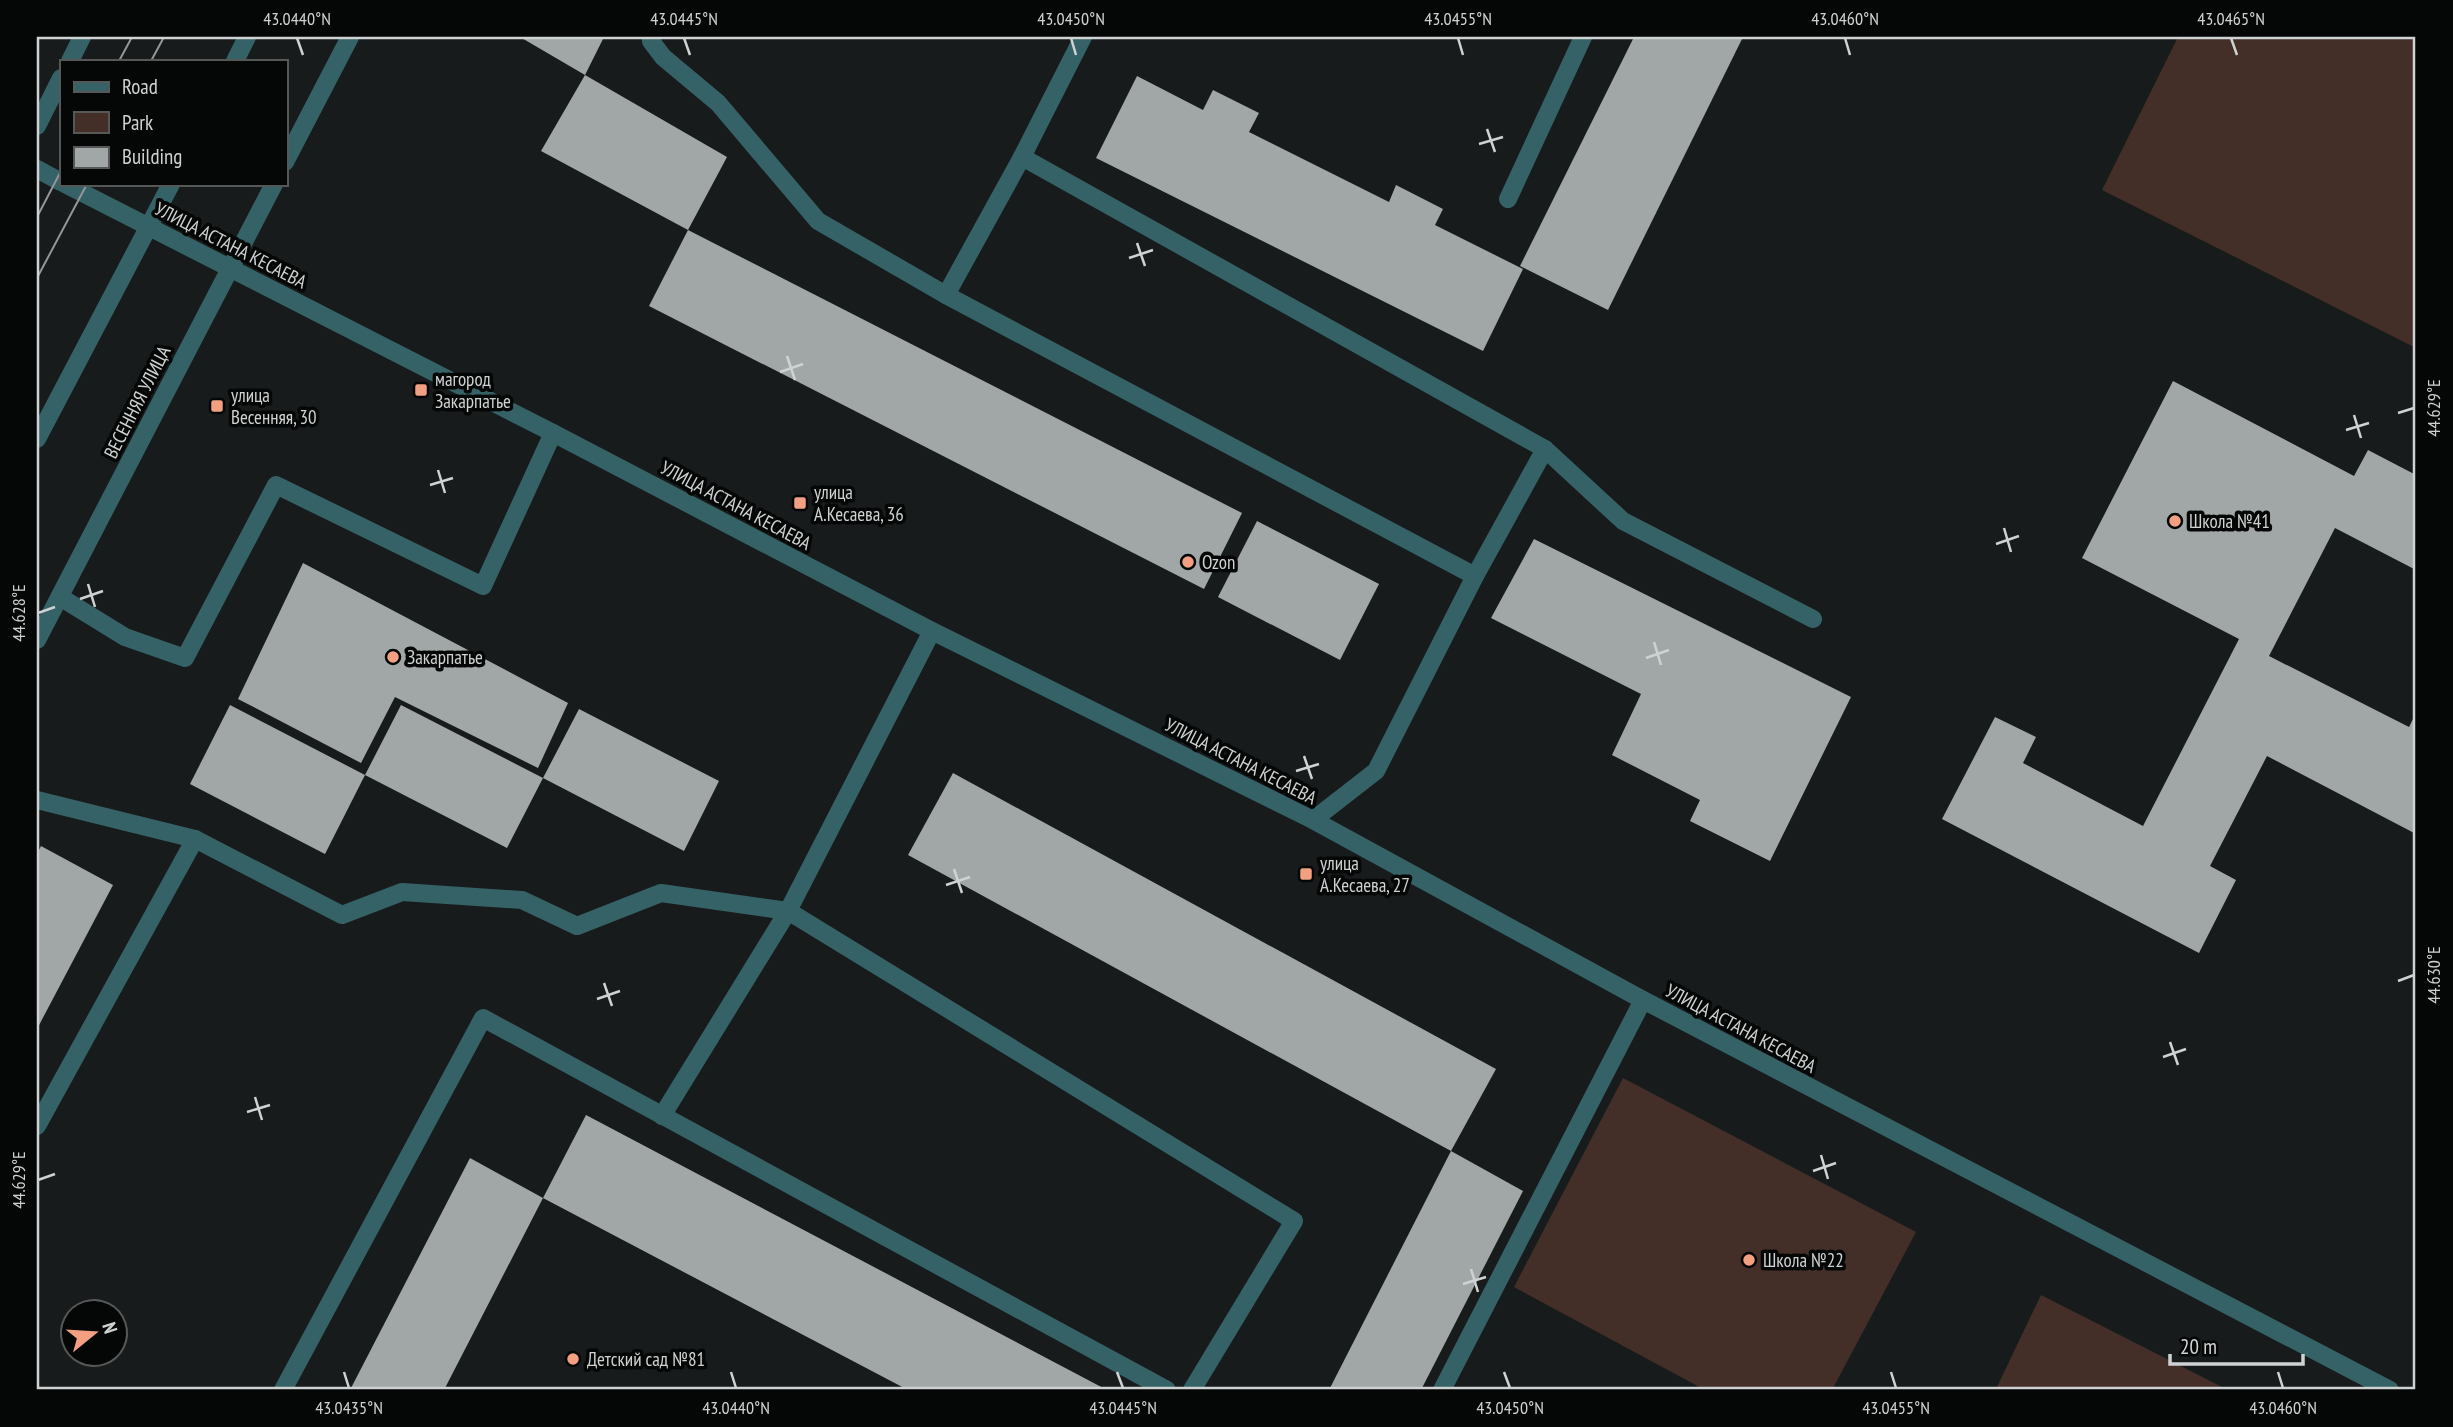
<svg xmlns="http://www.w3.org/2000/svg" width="2453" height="1427" font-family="'PT Sans Narrow',sans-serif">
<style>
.green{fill:#432f28}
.building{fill:#a1a6a7}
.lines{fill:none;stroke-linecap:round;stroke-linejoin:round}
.minor{stroke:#356266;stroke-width:18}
.tram{stroke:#939696;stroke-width:2}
.ticks{fill:none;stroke:#cfd2d2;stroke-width:2.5}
.poi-dot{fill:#f2a081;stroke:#050606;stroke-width:2.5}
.labels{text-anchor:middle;stroke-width:7;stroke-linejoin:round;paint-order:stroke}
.street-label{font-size:19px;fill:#cfd2d2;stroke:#050606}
.poi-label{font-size:19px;fill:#cfd2d2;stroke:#050606;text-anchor:start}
.neatline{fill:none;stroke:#cfd2d2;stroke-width:2.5}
.ticks-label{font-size:18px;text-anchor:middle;fill:#cfd2d2}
</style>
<rect width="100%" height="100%" fill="#181b1c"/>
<g class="green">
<path d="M 2178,37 L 2416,37 L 2416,348 L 2102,190 Z"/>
<path d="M 1623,1078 L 1916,1232 L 1832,1390 L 1705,1390 L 1514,1287 Z"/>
<path d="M 2041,1295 L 2228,1390 L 1996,1389 Z"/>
</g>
<g class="building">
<path d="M 520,37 L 604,37 L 585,75 L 727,157 L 688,230 L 541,151 L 585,75 Z"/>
<path d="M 1634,37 L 1743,37 L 1608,310 L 1520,266 Z"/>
<path d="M 1137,76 L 1203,110 L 1213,90 L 1259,113 L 1249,132 L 1389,202 L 1396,185 L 1443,209 L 1435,225 L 1523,269 L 1483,351 L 1096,158 Z"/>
<path d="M 688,230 L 1242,513 L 1204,589 L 649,306 Z"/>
<path d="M 2173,381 L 2354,476 L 2368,450 L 2416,475 L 2416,570 L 2335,528 L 2269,656 L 2409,727 L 2416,713 L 2416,834 L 2267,756 L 2210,866 L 2236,880 L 2199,953 L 1942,819 L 1995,717 L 2036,737 L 2023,763 L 2143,826 L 2239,639 L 2082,558 Z"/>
<path d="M 1257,521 L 1379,584 L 1340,660 L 1218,597 Z"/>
<path d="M 1534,539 L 1851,697 L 1770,861 L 1690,821 L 1700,800 L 1612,755 L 1641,694 L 1491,618 Z"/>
<path d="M 303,563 L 568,703 L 538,768 L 395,697 L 361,763 L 238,699 Z"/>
<path d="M 230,705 L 365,775 L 325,854 L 190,784 Z"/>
<path d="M 401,705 L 543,778 L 579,709 L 719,781 L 684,851 L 543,778 L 507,848 L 365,775 Z"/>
<path d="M 953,773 L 1496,1069 L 1451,1151 L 908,855 Z"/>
<path d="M 41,846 L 113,885 L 37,1029 L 37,854 Z"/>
<path d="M 586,1115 L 1107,1390 L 908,1390 L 543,1198 L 444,1390 L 350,1390 L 470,1158 L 543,1198 Z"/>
<path d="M 1451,1151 L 1523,1191 L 1421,1390 L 1329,1390 Z"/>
</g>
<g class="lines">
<g class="minor">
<path d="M 651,37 L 651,41 L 663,57 L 718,103 L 818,221 L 946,295 L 1475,576"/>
<path d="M 70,61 L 82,37"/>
<path d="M 235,61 L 247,37"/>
<path d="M 37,126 L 61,78"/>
<path d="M 1022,157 L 1545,449 L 1623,521 L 1813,619"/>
<path d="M 285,162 L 350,37"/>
<path d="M 37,169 L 61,182"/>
<path d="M 65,184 L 553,433 L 932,631 L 1313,820 L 1643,1000 L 2390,1390"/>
<path d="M 1508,199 L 1583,37"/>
<path d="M 946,295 L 1022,157 L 1083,37"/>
<path d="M 37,439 L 171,184"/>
<path d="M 60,597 L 125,637 L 185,658 L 276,485 L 483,586 L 553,433"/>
<path d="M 37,640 L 274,184"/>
<path d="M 37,800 L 195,839 L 342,915 L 402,892 L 522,900 L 577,926 L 661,893 L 788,911 L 1294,1221 L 1192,1390"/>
<path d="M 1313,820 L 1376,771 L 1475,576 L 1545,449"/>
<path d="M 662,1116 L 788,911 L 932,631"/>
<path d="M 37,1126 L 195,839"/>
<path d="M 283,1390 L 483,1018 L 1167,1390"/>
<path d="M 1442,1390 L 1643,1000"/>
</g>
<g class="tram">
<path d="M 119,61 L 132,37"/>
<path d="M 151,61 L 164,37"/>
<path d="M 37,217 L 61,171"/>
<path d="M 37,278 L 87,184"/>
</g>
</g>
<path class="ticks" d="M 297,38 L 303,55M 684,38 L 690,55M 1071,38 L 1076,55M 1458,38 L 1463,55M 1845,38 L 1850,55M 2231,38 L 2237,55M 1487,129 L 1495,152M 1479,144 L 1503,137M 1137,243 L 1145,266M 1129,258 L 1153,250M 787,356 L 795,380M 780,372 L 803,364M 2398,413 L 2414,408M 2354,415 L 2361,438M 2346,430 L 2369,423M 438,470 L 445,493M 430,485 L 453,478M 2004,528 L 2011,552M 1996,544 L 2019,536M 88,584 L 95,607M 80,599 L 103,591M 38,613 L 55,607M 1654,642 L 1661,665M 1646,658 L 1669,650M 1304,756 L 1312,779M 1296,771 L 1319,764M 954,869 L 962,893M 946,885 L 970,877M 2398,981 L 2414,975M 604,983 L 612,1006M 597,999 L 620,991M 2170,1042 L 2178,1065M 2163,1057 L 2186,1049M 255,1097 L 262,1120M 247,1112 L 270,1105M 1821,1155 L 1828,1179M 1813,1171 L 1836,1163M 38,1180 L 55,1174M 1471,1269 L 1478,1292M 1463,1284 L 1486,1277M 344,1372 L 349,1388M 731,1372 L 736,1388M 1117,1372 L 1123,1388M 1504,1372 L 1510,1388M 1891,1372 L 1896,1388M 2278,1372 L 2283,1388"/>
<g class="poi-dot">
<rect x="414" y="383" width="14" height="14" rx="3.5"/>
<rect x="210" y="399" width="14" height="14" rx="3.5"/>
<rect x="793" y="496" width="14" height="14" rx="3.5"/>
<circle cx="2175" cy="521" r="7"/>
<circle cx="1188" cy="562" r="7"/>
<circle cx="393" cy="657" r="7"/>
<rect x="1299" y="867" width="14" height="14" rx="3.5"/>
<circle cx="1749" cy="1260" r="7"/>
<circle cx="573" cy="1359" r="7"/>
</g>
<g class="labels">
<g class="street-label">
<text transform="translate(231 245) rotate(27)" y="7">УЛИЦА АСТАНА КЕСАЕВА</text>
<text transform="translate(137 402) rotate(-63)" y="7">ВЕСЕННЯЯ УЛИЦА</text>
<text transform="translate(736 505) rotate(28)" y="7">УЛИЦА АСТАНА КЕСАЕВА</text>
<text transform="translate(1241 761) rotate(27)" y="7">УЛИЦА АСТАНА КЕСАЕВА</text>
<text transform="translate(1741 1028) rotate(28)" y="7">УЛИЦА АСТАНА КЕСАЕВА</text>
</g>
<g class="poi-label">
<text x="435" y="386">магород<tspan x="435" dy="22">Закарпатье</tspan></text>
<text x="231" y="402">улица<tspan x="231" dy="22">Весенняя, 30</tspan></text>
<text x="814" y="499">улица<tspan x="814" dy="22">А.Кесаева, 36</tspan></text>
<text x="2189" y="528">Школа №41</text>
<text x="1202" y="569">Ozon</text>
<text x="407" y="664">Закарпатье</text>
<text x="1320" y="870">улица<tspan x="1320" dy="22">А.Кесаева, 27</tspan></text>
<text x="1763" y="1267">Школа №22</text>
<text x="587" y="1366">Детский сад №81</text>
</g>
</g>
<rect width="2453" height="1427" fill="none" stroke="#050606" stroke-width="77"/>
<rect x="60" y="60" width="228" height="126" fill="#050606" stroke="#565858" stroke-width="2"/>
<rect x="74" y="82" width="35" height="10" fill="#356266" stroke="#565858" stroke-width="2"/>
<text x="122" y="94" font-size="21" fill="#cfd2d2">Road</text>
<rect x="74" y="112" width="35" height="21" fill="#432f28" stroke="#565858" stroke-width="2"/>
<text x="122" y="130" font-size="21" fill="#cfd2d2">Park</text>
<rect x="74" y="147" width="35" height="21" fill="#a1a6a7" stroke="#565858" stroke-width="2"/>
<text x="122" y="164" font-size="21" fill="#cfd2d2">Building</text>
<g transform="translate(94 1333) rotate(72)"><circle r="33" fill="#050606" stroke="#565858" stroke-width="2"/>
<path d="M0-5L12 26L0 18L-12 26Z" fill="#f2a081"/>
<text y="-10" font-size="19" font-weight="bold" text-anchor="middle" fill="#cfd2d2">N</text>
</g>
<path d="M2170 1354v10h133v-10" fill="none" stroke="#cfd2d2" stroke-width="3.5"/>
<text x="2180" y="1354" font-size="21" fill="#cfd2d2" stroke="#050606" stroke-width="5" paint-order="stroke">20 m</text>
<rect x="38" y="38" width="2376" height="1350" class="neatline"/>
<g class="ticks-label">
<text x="297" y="25">43.0440°N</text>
<text x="684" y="25">43.0445°N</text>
<text x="1071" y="25">43.0450°N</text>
<text x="1458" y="25">43.0455°N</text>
<text x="1845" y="25">43.0460°N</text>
<text x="2231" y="25">43.0465°N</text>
<text transform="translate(2434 408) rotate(-90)" y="6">44.629°E</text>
<text transform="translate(19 613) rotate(-90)" y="6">44.628°E</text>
<text transform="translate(2434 975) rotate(-90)" y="6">44.630°E</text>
<text transform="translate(19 1180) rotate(-90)" y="6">44.629°E</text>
<text x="349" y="1414">43.0435°N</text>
<text x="736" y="1414">43.0440°N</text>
<text x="1123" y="1414">43.0445°N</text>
<text x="1510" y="1414">43.0450°N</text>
<text x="1896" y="1414">43.0455°N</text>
<text x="2283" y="1414">43.0460°N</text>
</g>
</svg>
